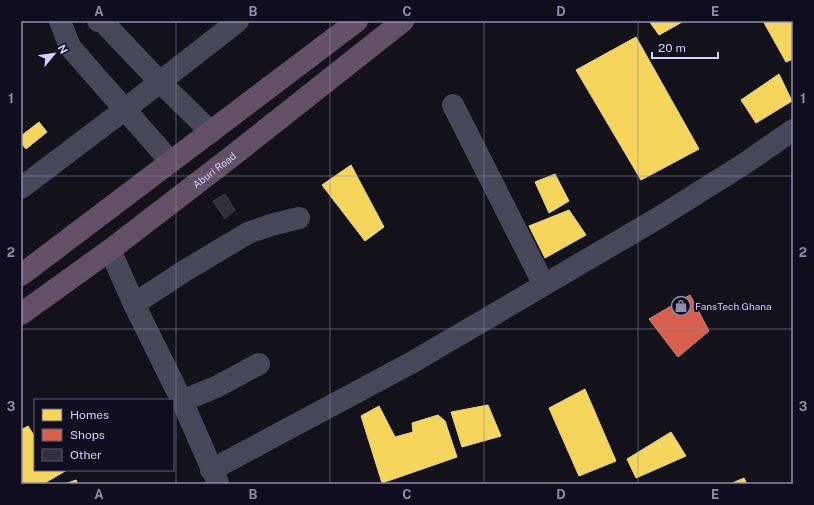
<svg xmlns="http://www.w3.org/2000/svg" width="814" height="505" font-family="'Public Sans',sans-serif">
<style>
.homes{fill:#f6d55c;stroke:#ecd38c}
.shops{fill:#d6604d;stroke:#d58181}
.building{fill:#312f3c;stroke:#3e3c4d}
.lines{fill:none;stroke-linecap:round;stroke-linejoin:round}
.minor{stroke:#48475a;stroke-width:22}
.highway{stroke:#645066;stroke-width:22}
.grid{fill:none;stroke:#908cac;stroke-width:1;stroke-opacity:0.55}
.labels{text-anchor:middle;stroke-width:4;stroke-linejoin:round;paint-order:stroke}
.street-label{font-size:10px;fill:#d3cefb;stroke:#100e1e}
.poi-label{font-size:10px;fill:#d3cefb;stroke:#100e1e;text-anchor:start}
.neatline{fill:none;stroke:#908cac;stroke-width:1.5}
.grid-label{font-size:13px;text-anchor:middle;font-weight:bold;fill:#908cac}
</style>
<rect width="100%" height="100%" fill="#13121a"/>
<g class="homes">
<path d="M 649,21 L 684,21 L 659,35 Z"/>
<path d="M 763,21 L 793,21 L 793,59 L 786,62 Z"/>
<path d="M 636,37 L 699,149 L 641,180 L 576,70 Z"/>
<path d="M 779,74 L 792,101 L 756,123 L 741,100 Z"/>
<path d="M 39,122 L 47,132 L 26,149 L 21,143 L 21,136 Z"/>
<path d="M 351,165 L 384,227 L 365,241 L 322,185 Z"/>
<path d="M 555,174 L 569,201 L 549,213 L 535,182 Z"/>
<path d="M 569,210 L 586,235 L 545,258 L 529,226 Z"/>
<path d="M 585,389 L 616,461 L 579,476 L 549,408 Z"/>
<path d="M 488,405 L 501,436 L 462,447 L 451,412 Z"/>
<path d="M 379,406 L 395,437 L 413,432 L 412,423 L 438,415 L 445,421 L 457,457 L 382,483 L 361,416 Z"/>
<path d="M 28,426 L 35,437 L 35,470 L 67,470 L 43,484 L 21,484 L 21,430 Z"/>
<path d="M 671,432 L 686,456 L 636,478 L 627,459 Z"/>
<path d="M 744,478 L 747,484 L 730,484 Z"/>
<path d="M 76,480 L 78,484 L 65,484 Z"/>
</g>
<path class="shops" d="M 690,295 L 709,331 L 678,357 L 649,319 Z"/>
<path class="building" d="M 225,194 L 235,210 L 225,219 L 213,201 Z"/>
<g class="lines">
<g class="minor">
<path d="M 60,21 L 70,47 L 171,162"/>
<path d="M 98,21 L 103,22 L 160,82 L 211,132"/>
<path d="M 453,105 L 544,285"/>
<path d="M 21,188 L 124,110 L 238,21"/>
<path d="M 110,250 L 134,304 L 182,401 L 218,483"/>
<path d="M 134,304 L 186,270 L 248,233 L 271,225 L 299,218"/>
<path d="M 182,401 L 218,386 L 259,364"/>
<path d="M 211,470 L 411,363 L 658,218 L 744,164 L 793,130"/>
</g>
<g class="highway">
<path d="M 21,275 L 357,21"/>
<path id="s1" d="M 21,314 L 110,250 L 231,157 L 403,21"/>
</g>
</g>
<path class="grid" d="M 176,21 L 176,484M 330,21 L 330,484M 484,21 L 484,484M 638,21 L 638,484M 21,176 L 793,176M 21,329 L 793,329"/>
<defs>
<symbol id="shop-ring" viewBox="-11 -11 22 22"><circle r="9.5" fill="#100e1e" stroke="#908cac" stroke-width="1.5"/><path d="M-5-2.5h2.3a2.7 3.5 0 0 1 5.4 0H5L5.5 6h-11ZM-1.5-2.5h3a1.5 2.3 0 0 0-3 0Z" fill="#908cac"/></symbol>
</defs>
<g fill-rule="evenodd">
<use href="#shop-ring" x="670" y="295" width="22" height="22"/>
</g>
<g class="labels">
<g class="street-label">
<text dy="4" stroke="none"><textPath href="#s1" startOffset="241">Aburi Road</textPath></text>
</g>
<g class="poi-label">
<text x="695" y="310">FansTech Ghana</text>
</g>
</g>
<rect width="814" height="505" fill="none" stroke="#100e1e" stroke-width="44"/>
<rect x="34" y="399" width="140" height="72" fill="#100e1e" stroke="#5e5b76"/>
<rect x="42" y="409" width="20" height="12" fill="#f6d55c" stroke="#5e5b76"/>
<text x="70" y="419" font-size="12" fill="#d3cefb">Homes</text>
<rect x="42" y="429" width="20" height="12" fill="#d6604d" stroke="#5e5b76"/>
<text x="70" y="439" font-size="12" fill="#d3cefb">Shops</text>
<rect x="42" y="449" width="20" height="12" fill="#312f3c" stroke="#5e5b76"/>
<text x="70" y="459" font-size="12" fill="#d3cefb">Other</text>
<g transform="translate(54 54) rotate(61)" stroke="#100e1e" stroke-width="3" paint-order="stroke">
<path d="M0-3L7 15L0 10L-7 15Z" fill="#d3cefb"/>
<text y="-6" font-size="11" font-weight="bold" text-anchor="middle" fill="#d3cefb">N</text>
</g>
<path d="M652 52v6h66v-6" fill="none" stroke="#d3cefb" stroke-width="2"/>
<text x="658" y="52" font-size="12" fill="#d3cefb" stroke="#100e1e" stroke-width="3" paint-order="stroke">20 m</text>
<rect x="22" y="22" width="770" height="461" class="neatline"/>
<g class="grid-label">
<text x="99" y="16">A</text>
<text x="253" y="16">B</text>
<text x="407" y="16">C</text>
<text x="561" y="16">D</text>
<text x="715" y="16">E</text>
<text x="11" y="103">1</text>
<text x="803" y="103">1</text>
<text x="11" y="257">2</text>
<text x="803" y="257">2</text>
<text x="11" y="411">3</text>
<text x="803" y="411">3</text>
<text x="99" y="499">A</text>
<text x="253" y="499">B</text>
<text x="407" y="499">C</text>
<text x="561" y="499">D</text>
<text x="715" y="499">E</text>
</g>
</svg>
